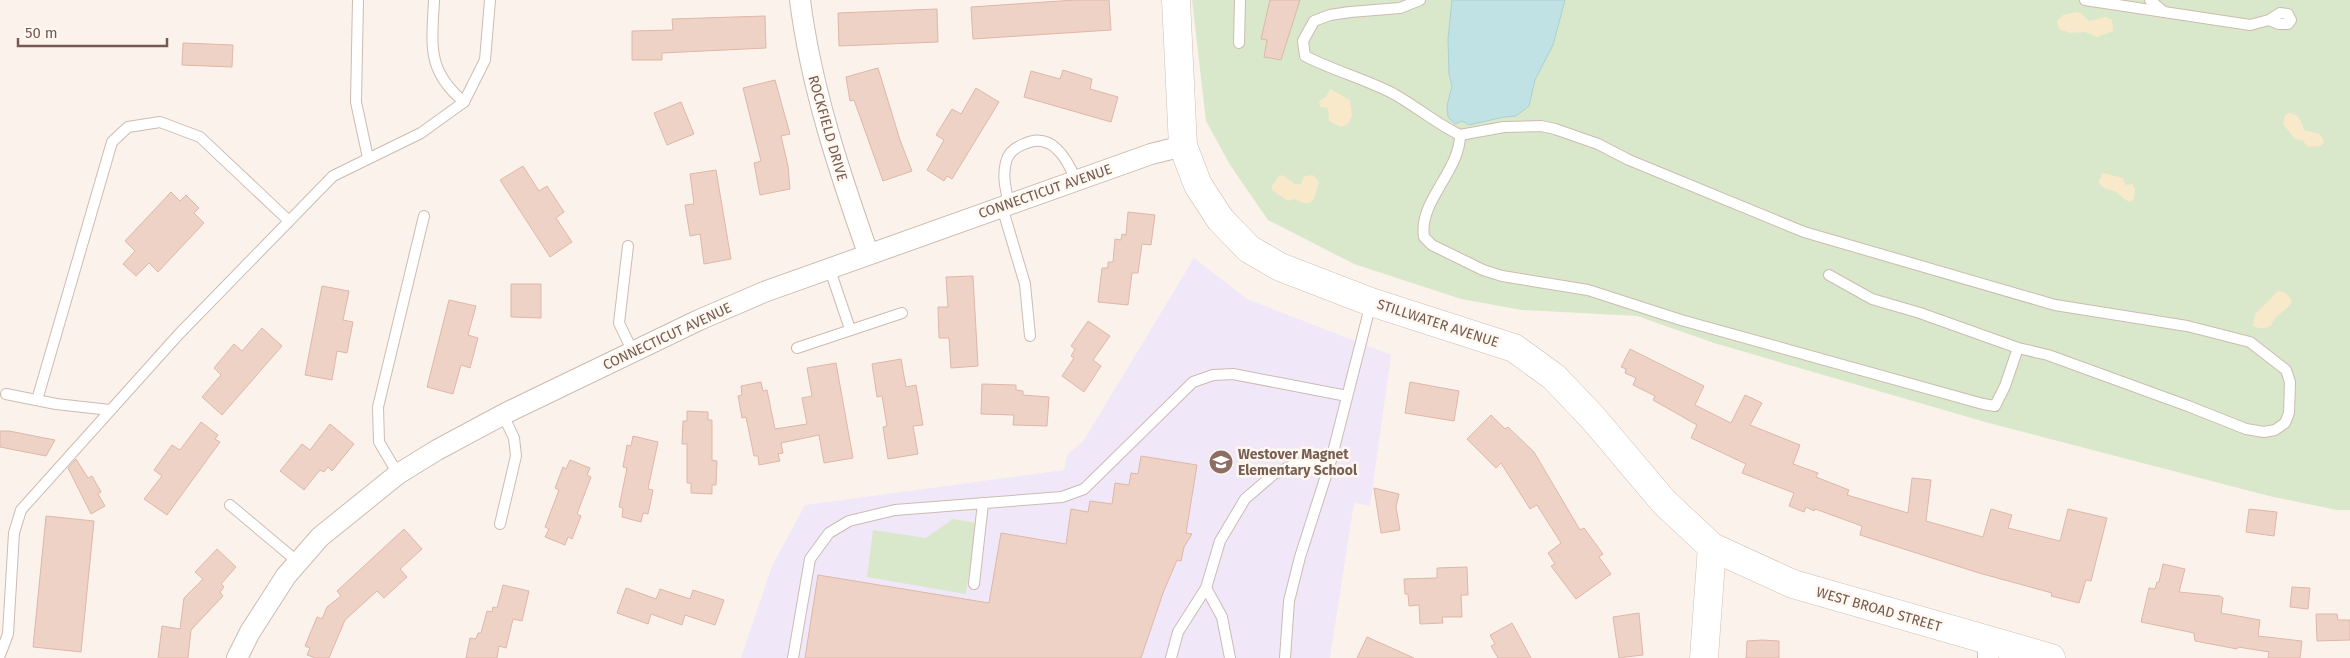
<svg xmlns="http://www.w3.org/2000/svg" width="2350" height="658" font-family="'Fira Sans',sans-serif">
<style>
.education{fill:#f0e7f8}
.green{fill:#d9e8ca}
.sand{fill:#f7e9c9}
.water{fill:#c1e2e4;stroke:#a8d1d4}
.building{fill:#eed2c5;stroke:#dfb7a7}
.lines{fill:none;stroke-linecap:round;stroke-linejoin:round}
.lane-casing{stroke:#cdbbb1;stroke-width:12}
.street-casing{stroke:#cdbbb1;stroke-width:22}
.secondary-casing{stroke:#d1bdb2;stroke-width:29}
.lane{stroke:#fff;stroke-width:10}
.street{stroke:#fff;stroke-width:20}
.secondary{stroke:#fff;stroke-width:28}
.labels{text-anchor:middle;stroke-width:5;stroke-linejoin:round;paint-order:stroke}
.street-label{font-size:14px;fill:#745a50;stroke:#fef8f1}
.education-label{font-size:14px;font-weight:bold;fill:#785e54;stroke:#fef8f1;text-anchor:start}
</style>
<rect width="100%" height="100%" fill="#fbf3eb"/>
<path class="education" d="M 1194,258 L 1247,299 L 1391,355 L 1370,506 L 1354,503 L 1330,658 L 741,658 L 772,566 L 805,505 L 1064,470 L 1067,455 L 1084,440 Z"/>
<g class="green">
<path d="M 1192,0 L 2350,0 L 2350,510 L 2337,510 L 2269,496 L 1985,422 L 1714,343 L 1637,316 L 1522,310 L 1461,299 L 1354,264 L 1268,220 L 1230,165 L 1206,121 Z"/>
<path d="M 953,519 L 976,523 L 966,594 L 867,577 L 873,530 L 926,538 Z"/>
</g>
<g class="sand">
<path d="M 2076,12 L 2081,13 L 2089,21 L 2106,17 L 2112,20 L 2113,31 L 2097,37 L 2085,32 L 2070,33 L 2059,29 L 2057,21 L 2063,15 Z"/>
<path d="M 1330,89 L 1350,100 L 1352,116 L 1348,124 L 1341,127 L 1329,121 L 1328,108 L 1320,107 L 1319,103 L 1320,100 L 1326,97 Z"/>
<path d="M 2288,113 C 2298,112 2302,122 2304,130 L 2320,134 L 2324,142 L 2321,146 L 2308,147 L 2303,141 L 2295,139 L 2283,124 L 2285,115 Z"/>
<path d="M 2103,173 L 2123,178 L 2126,185 L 2132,184 L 2135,189 L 2134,199 L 2130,202 C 2124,200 2121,195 2116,192 C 2109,189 2103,190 2098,182 Z"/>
<path d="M 1282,175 L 1295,184 L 1301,184 L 1304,176 L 1313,175 L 1319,182 C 1314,198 1315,210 1294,199 L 1288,201 L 1272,190 L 1272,186 L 1278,177 Z"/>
<path d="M 2278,291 C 2285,291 2289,295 2292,302 C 2286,312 2275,314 2271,326 C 2264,329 2260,329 2253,326 L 2255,314 Z"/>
</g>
<path class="water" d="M 1452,0 L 1565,0 L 1553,45 L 1535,80 L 1529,106 L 1516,116 L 1504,117 L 1469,125 L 1462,121 L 1455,124 L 1448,117 L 1447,106 L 1452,86 L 1449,74 L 1448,39 Z"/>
<g class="building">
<path d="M 1075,0 L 1109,0 L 1111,30 L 973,39 L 971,7 Z"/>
<path d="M 1270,0 L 1300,0 L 1281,60 L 1264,57 L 1267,40 L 1261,39 Z"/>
<path d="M 937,9 L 938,42 L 839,46 L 838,13 Z"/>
<path d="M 765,16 L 766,48 L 662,53 L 662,60 L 632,60 L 632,31 L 673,30 L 672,19 Z"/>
<path d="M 183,43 L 233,45 L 232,67 L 182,65 Z"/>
<path d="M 878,68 L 900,140 L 912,171 L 883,181 L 854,100 L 850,101 L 846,77 Z"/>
<path d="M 1063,70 L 1092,79 L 1090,89 L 1118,97 L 1111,122 L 1024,97 L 1031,71 L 1060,79 Z"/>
<path d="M 775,80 L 790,134 L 781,136 L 788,166 L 790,189 L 760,195 L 754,163 L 761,161 L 743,88 Z"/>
<path d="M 976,88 L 999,102 L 952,179 L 947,176 L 944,181 L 927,170 L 944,140 L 936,135 L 952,109 L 961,114 Z"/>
<path d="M 681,102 L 694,134 L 667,145 L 654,113 Z"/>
<path d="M 523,166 L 539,191 L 547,186 L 564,212 L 556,218 L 572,242 L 550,257 L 500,180 Z"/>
<path d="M 716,170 L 731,259 L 704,264 L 700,234 L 690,236 L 685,205 L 694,204 L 690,174 Z"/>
<path d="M 171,192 L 180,201 L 186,195 L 199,208 L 194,213 L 204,223 L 158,272 L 149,263 L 136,276 L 123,264 L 135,251 L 125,241 Z"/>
<path d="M 1128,212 L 1155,215 L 1151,245 L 1142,244 L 1138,273 L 1132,273 L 1128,305 L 1098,302 L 1102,268 L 1108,268 L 1108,262 L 1113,262 L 1115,239 L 1121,240 L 1122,234 L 1126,235 Z"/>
<path d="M 973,276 L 978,366 L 951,368 L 949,338 L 939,338 L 938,307 L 948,307 L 946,277 Z"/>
<path d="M 511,284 L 541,284 L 541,318 L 511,317 Z"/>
<path d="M 322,286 L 349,291 L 343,320 L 353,322 L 347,353 L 337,351 L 332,380 L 305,375 Z"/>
<path d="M 449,300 L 476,306 L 468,335 L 478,338 L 470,368 L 461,365 L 453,394 L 427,387 Z"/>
<path d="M 1088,321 L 1110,336 L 1093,360 L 1101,366 L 1084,392 L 1062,376 L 1074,358 L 1071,356 L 1075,349 L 1071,346 Z"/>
<path d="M 262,328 L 282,346 L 222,415 L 202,397 L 221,375 L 214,368 L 234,344 L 242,351 Z"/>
<path d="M 1630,349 L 1704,386 L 1695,405 L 1731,423 L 1745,395 L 1762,403 L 1750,425 L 1800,445 L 1793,464 L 1818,473 L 1816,477 L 1849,490 L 1847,495 L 1908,513 L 1912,478 L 1931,480 L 1926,521 L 1983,537 L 1991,509 L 2012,515 L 2008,528 L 2060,541 L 2068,509 L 2107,518 L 2091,581 L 2086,580 L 2079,603 L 2051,596 L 2052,593 L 1979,573 L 1860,535 L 1862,526 L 1815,509 L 1814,511 L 1806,507 L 1804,512 L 1789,506 L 1794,493 L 1742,473 L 1746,464 L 1691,438 L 1697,425 L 1653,400 L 1655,396 L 1633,385 L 1636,378 L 1625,373 L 1626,369 L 1621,367 Z"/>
<path d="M 901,359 L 906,387 L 916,385 L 923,425 L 913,426 L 918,454 L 888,459 L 883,427 L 887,426 L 882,396 L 877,397 L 872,364 Z"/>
<path d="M 836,363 L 853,458 L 824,463 L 819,435 L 781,443 L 783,453 L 778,454 L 780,461 L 759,465 L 758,456 L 754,456 L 746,417 L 742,418 L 738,396 L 742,395 L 741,386 L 761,382 L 763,391 L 767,390 L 775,429 L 807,424 L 802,398 L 812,396 L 807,368 Z"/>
<path d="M 1410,382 L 1459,391 L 1454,421 L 1405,413 Z"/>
<path d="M 982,384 L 1016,385 L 1016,390 L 1023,391 L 1023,395 L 1049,397 L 1047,426 L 1013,425 L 1014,415 L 981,414 Z"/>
<path d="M 687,411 L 708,412 L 708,420 L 712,420 L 712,460 L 717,461 L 716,485 L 712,485 L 712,494 L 691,493 L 691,483 L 687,483 L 687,444 L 682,444 L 683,421 L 687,421 Z"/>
<path d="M 1491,415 L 1505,429 L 1508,427 L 1534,452 L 1580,530 L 1584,528 L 1603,554 L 1599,557 L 1611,574 L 1576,599 L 1551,566 L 1555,564 L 1548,553 L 1561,543 L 1537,505 L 1530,509 L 1501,463 L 1496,468 L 1467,439 Z"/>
<path d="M 201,422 L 218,435 L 215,439 L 220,442 L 167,515 L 144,499 L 162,476 L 154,470 L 172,445 L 180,450 Z"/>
<path d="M 330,424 L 354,444 L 332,471 L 328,467 L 324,472 L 320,470 L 304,490 L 280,471 L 302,444 L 310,450 Z"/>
<path d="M 0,431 L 9,431 L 55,440 L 46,456 L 0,447 Z"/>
<path d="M 633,436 L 658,442 L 648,489 L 653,490 L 650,505 L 648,514 L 643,513 L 641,522 L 622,517 L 623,508 L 619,507 L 627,468 L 623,467 L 627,445 L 631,446 Z"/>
<path d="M 1141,456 L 1197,465 L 1186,533 L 1192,534 L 1184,547 L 1181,561 L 1177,560 L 1163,593 L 1141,658 L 805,658 L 818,575 L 989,603 L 1001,533 L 1066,544 L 1071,509 L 1088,512 L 1090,501 L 1112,504 L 1115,483 L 1129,485 L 1131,473 L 1138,474 Z"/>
<path d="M 76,459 L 88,478 L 92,476 L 101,492 L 98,494 L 105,506 L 91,514 L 68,468 Z"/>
<path d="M 570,460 L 590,468 L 587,475 L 591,477 L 577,514 L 581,516 L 572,539 L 568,537 L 565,545 L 545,537 L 549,529 L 545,527 L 559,490 L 555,488 L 563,467 L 566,469 Z"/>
<path d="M 1374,488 L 1399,494 L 1396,507 L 1400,530 L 1381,533 Z"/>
<path d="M 2249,509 L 2277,512 L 2274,536 L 2246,532 Z"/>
<path d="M 46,516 L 94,521 L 81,652 L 33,647 Z"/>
<path d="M 404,529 L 422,549 L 400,569 L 407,577 L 384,598 L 377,591 L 345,620 L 329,658 L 316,658 L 307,655 L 310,648 L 305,646 L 317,617 L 322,619 L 327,607 L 341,596 L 337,591 Z"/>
<path d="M 217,549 L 236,567 L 221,584 L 224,587 L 220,592 L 223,596 L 191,630 L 188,658 L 158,658 L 162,626 L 180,629 L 184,598 L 203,579 L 195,572 Z"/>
<path d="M 2163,564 L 2185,569 L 2179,592 L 2220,596 L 2223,598 L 2221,613 L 2260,620 L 2258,636 L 2302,641 L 2300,658 L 2268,658 L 2269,652 L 2238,647 L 2237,649 L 2195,641 L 2194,633 L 2141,622 L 2149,588 L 2155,589 L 2157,582 L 2159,582 Z"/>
<path d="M 1467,567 L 1468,595 L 1461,595 L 1462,617 L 1442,617 L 1443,623 L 1420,624 L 1419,605 L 1409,606 L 1408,594 L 1405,594 L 1404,579 L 1437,578 L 1437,568 Z"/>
<path d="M 503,585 L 529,591 L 522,621 L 513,619 L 506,648 L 499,646 L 497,658 L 466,658 L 470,638 L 476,639 L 478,633 L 481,633 L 487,611 L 492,612 L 493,607 L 497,608 Z"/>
<path d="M 2292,587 L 2310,588 L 2308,609 L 2290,607 Z"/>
<path d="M 626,588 L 656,599 L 660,589 L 690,599 L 693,590 L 724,600 L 715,625 L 685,615 L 682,625 L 651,614 L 648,624 L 617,613 Z"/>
<path d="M 1639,613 L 1643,655 L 1619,658 L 1613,617 Z"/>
<path d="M 2316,614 L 2337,614 L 2338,620 L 2350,620 L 2350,640 L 2317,641 Z"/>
<path d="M 1512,623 L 1531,658 L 1498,658 L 1491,646 L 1495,644 L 1490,635 Z"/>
<path d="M 1367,637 L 1414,658 L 1357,658 Z"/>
<path d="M 1762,640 L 1779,641 L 1779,658 L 1746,658 L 1747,641 Z"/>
</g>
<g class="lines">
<defs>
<g id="lane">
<path d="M 358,0 L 356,102 L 368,158"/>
<path d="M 434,0 C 432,45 426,70 464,102"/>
<path d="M 1420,0 L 1400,8 L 1350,12 L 1330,15 L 1314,21 L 1303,41 L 1305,56 C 1334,71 1366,79 1394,94 C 1417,107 1437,124 1460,135 C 1460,171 1418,202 1424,237 L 1432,245 L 1483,270 L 1502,276 L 1588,290 L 1681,320 L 1983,404 L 1995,406 L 2005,386 L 2018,348 L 1920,313 L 1872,299 L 1829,275"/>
<path d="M 2085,0 L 2250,25 L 2269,20 L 2280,13 L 2288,14 L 2291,20 L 2288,24 L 2279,24 L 2269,20"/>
<path d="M 2150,0 L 2164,12"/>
<path d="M 1239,43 L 1240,0"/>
<path d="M 1460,135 L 1504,127 L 1541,126 L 1555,129 L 1598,144 L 1629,160 L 1804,232 L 2055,305 L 2187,326 L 2250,342 L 2286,370 L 2290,382 L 2289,413 L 2285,423 L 2275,430 L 2264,432 L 2246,429 L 2188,406 L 2048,355 L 2018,348"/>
<path d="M 1009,204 C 1006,190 1002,177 1006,162 C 1008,153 1016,147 1024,144 C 1052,131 1067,159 1076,180"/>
<path d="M 1002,207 L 1025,284 L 1030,336"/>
<path d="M 628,246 L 619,323 L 633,352"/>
<path d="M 829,267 L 850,329"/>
<path d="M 797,348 L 902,313"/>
<path d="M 6,394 L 56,404 L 110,410"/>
<path d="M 37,400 L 112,142 L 128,127 L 160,122 L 200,137 L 289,221"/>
<path d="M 398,474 L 379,442 L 378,407 L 424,216"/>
<path d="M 230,505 L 298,562"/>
<path d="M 500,524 L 516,456 L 514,438 L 503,415"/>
<path d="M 974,584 L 983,503"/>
<path d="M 1206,588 L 1222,617 L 1230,658"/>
<path d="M 0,655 L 8,634 L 14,533 L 21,510 L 179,334 L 333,176 L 421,133 L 464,102 L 485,60 L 490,0"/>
<path d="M 793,658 L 810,559 L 829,533 L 849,521 L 895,510 L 1062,497 L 1084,489 L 1193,382 L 1213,375 L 1233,374 L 1347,396"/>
<path d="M 1171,658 L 1178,632 L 1206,588 L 1220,541 L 1245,499 L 1274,474 L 1296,464 L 1331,460"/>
<path d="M 1285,658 L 1289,601 L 1300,557 L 1331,460 L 1371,303"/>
</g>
<g id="street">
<path d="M 800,0 C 811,87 839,171 868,253"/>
<path d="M 237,658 L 250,632 L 286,576 L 320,537 L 398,474 L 437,450 L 506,413 L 699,320 L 764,292 L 1151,154 L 1183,146"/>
<path d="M 1988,658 L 1988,640"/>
</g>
<g id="secondary">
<path d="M 1176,0 L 1183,146 L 1198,185 L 1220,219 L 1249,249 L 1280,267 L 1371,302 L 1514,348 L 1554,377 L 1593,418 L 1664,502 L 1712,547 L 1793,584 L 2051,658"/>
<path d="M 1704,658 L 1712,547"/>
</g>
</defs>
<use href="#lane" class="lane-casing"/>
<use href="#street" class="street-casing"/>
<use href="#secondary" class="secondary-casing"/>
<use href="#lane" class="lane"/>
<use href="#street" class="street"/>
<use href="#secondary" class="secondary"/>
</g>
<defs>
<symbol id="school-disc" viewBox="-11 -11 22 22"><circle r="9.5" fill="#8d6e63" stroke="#fef8f1"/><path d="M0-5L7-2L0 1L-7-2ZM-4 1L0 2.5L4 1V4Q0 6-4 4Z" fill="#fff"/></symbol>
</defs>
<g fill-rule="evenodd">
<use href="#school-disc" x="1207" y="448" width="28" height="28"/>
</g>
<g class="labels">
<g class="street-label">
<text transform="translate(828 128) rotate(74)" y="5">ROCKFIELD DRIVE</text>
<text transform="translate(1045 191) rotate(-19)" y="5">CONNECTICUT AVENUE</text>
<text transform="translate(1438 323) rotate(18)" y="5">STILLWATER AVENUE</text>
<text transform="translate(667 336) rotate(-25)" y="5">CONNECTICUT AVENUE</text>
<text transform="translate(1879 609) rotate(16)" y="5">WEST BROAD STREET</text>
</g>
<g class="education-label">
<text x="1238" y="459">Westover Magnet<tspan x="1238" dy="16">Elementary School</tspan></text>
</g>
</g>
<path d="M18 38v8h149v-8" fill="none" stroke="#745a50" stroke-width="2.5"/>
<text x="25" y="38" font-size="15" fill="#745a50" stroke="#fef8f1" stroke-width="4" paint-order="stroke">50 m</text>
</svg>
